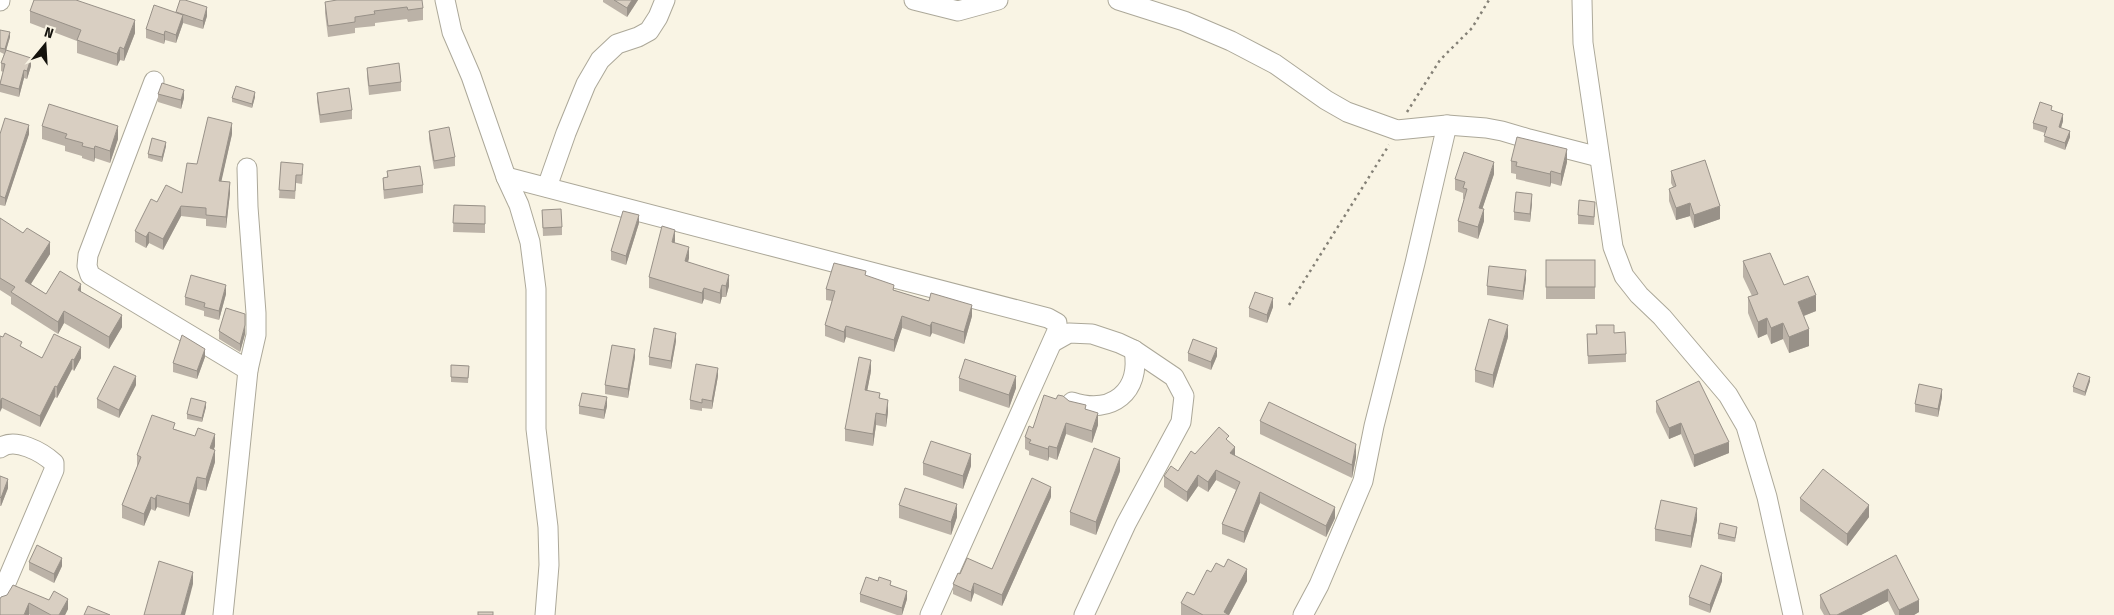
<svg xmlns="http://www.w3.org/2000/svg" width="2114" height="615" font-family="'Fira Sans Condensed',sans-serif">
<style>
.lines{fill:none;stroke-linecap:round;stroke-linejoin:round}
.street-casing{stroke:#aca899;stroke-width:21}
.path{stroke:#848076;stroke-width:2.5;stroke-dasharray:2.5 4;stroke-linecap:butt}
.street{stroke:#fff;stroke-width:19}
.wall{fill:#bbb2a7}
.shaded-wall{fill:#989188}
.building{fill:#d9cfc2;stroke:#989188}
</style>
<rect width="100%" height="100%" fill="#f9f4e4"/>
<g class="lines">
<defs>
<g id="street">
<path d="M 445,0 L 452,32 L 471,76 L 506,177 L 519,205 L 530,242 L 536,289 L 536,429 L 548,527 L 549,565 L 545,615"/>
<path d="M 914,0 L 958,11 L 998,0"/>
<path d="M 1118,0 L 1184,21 L 1231,41 L 1275,64 L 1326,100 L 1347,112 L 1397,130 L 1447,125 L 1486,128 L 1502,131 L 1529,139 L 1599,157"/>
<path d="M 1582,0 L 1583,43 L 1613,247 L 1624,276 L 1639,295 L 1662,317 L 1728,395 L 1746,426 L 1767,497 L 1793,615"/>
<path d="M 0,1 L 0,0"/>
<path d="M 154,81 L 88,255 L 87,266 L 90,275 L 248,370"/>
<path d="M 506,177 L 1048,318 L 1057,323 L 1057,331 L 930,615"/>
<path d="M 547,187 L 566,133 L 586,84 L 600,60 L 617,44 L 638,37 L 649,31 L 658,17 L 665,0"/>
<path d="M 1053,342 L 1069,333 L 1092,334 L 1119,343 L 1134,350 L 1174,377 L 1184,396 L 1181,422 L 1126,524 L 1084,615"/>
<path d="M 1072,402 C 1112,415 1141,392 1134,350"/>
<path d="M 0,448 C 15,437 42,452 54,463 L 54,470 L 0,597"/>
<path d="M 223,615 L 248,370 L 256,335 L 256,313 L 248,207 L 247,168"/>
<path d="M 1303,615 L 1319,585 L 1363,481 L 1374,426 L 1415,263 L 1447,125"/>
</g>
</defs>
<use href="#street" class="street-casing"/>
<g class="path">
<path d="M 1407,112 L 1440,60 L 1472,28 L 1489,0"/>
<path d="M 1289,305 L 1389,145"/>
</g>
<use href="#street" class="street"/>
</g>
<g class="wall">
<path d="M 34,0 L 77,0 L 135,33 L 124,61 L 120,60 L 117,66 L 77,53 L 77,41 L 30,23 L 30,11 Z"/>
<path d="M 603,0 L 638,0 L 627,17 L 603,2 Z"/>
<path d="M 325,2 L 423,8 L 423,20 L 408,22 L 407,19 L 375,23 L 375,26 L 355,28 L 355,33 L 328,37 L 325,13 Z"/>
<path d="M 176,13 L 207,16 L 203,29 L 183,23 L 176,43 L 165,40 L 164,44 L 146,38 L 146,29 Z"/>
<path d="M 0,30 L 10,37 L 6,50 L 31,66 L 27,79 L 24,78 L 19,97 L 0,92 L 0,82 L 3,72 L 1,71 L 1,63 L 4,54 L 0,52 Z"/>
<path d="M 367,68 L 401,82 L 401,91 L 369,95 L 367,76 Z"/>
<path d="M 317,93 L 352,110 L 352,119 L 320,123 L 317,101 Z"/>
<path d="M 158,94 L 184,98 L 181,109 L 158,102 Z"/>
<path d="M 255,97 L 252,108 L 232,102 L 232,98 Z"/>
<path d="M 2052,110 L 2063,121 L 2061,128 L 2070,137 L 2065,150 L 2044,142 L 2045,133 L 2033,129 L 2033,123 Z"/>
<path d="M 42,126 L 118,139 L 110,163 L 95,158 L 94,162 L 82,158 L 82,156 L 65,151 L 65,146 L 42,139 Z"/>
<path d="M 429,131 L 455,157 L 455,166 L 434,169 L 429,139 Z"/>
<path d="M 0,134 L 29,134 L 5,206 L 0,205 Z"/>
<path d="M 232,134 L 221,181 L 230,193 L 226,228 L 206,226 L 206,219 L 181,216 L 163,250 L 149,243 L 146,248 L 135,242 L 135,231 L 157,202 L 182,193 L 197,164 Z"/>
<path d="M 166,146 L 162,162 L 148,158 L 148,154 Z"/>
<path d="M 1511,161 L 1567,162 L 1561,186 L 1551,183 L 1550,187 L 1516,179 L 1516,174 L 1511,173 Z"/>
<path d="M 281,162 L 303,172 L 302,184 L 296,183 L 295,199 L 279,198 Z"/>
<path d="M 387,171 L 423,185 L 423,193 L 384,199 L 383,186 L 383,178 L 387,177 Z"/>
<path d="M 1671,171 L 1720,219 L 1694,228 L 1690,216 L 1676,220 L 1669,201 L 1669,189 L 1673,187 L 1671,183 Z"/>
<path d="M 1494,174 L 1482,209 L 1484,221 L 1478,239 L 1458,232 L 1458,221 L 1464,199 L 1463,199 L 1463,193 L 1455,190 L 1455,179 Z"/>
<path d="M 1532,203 L 1530,222 L 1514,220 L 1514,212 Z"/>
<path d="M 454,205 L 485,206 L 485,233 L 453,232 Z"/>
<path d="M 542,210 L 562,227 L 562,235 L 543,236 Z"/>
<path d="M 1595,210 L 1594,225 L 1578,224 L 1578,215 Z"/>
<path d="M 0,218 L 50,254 L 31,284 L 46,294 L 81,292 L 122,327 L 109,349 L 64,323 L 58,334 L 11,304 L 11,297 L 0,290 Z"/>
<path d="M 639,223 L 626,265 L 611,260 L 611,251 Z"/>
<path d="M 675,241 L 675,243 L 689,258 L 688,262 L 729,286 L 726,297 L 722,297 L 720,304 L 704,299 L 702,304 L 649,288 L 649,277 Z"/>
<rect x="1546" y="260" width="49" height="39"/>
<path d="M 1743,261 L 1784,285 L 1816,311 L 1804,316 L 1809,346 L 1789,353 L 1783,339 L 1771,344 L 1767,334 L 1758,338 L 1748,313 L 1748,297 L 1752,296 L 1743,277 Z"/>
<path d="M 866,276 L 894,290 L 972,316 L 964,344 L 932,333 L 930,337 L 902,328 L 894,352 L 846,337 L 844,343 L 825,336 L 825,325 L 832,301 L 826,300 L 826,289 Z"/>
<path d="M 1526,279 L 1523,300 L 1487,295 L 1487,286 Z"/>
<path d="M 226,294 L 219,320 L 204,316 L 204,311 L 185,305 L 185,297 Z"/>
<path d="M 1273,307 L 1267,323 L 1249,317 L 1249,308 Z"/>
<path d="M 1596,325 L 1614,333 L 1626,354 L 1626,362 L 1588,364 L 1587,334 L 1596,334 Z"/>
<path d="M 219,331 L 245,334 L 240,352 L 219,339 Z"/>
<path d="M 0,336 L 42,358 L 81,358 L 74,371 L 72,369 L 57,398 L 55,397 L 40,427 L 2,408 Z"/>
<path d="M 1508,337 L 1493,388 L 1475,382 L 1475,370 Z"/>
<path d="M 676,341 L 671,369 L 649,365 L 649,357 Z"/>
<path d="M 1188,353 L 1217,356 L 1211,370 L 1188,361 Z"/>
<path d="M 205,357 L 197,379 L 173,372 L 173,363 Z"/>
<path d="M 635,357 L 628,398 L 605,394 L 605,385 Z"/>
<path d="M 451,365 L 469,366 L 468,383 L 451,382 Z"/>
<path d="M 871,371 L 867,391 L 880,398 L 888,412 L 886,427 L 876,425 L 873,446 L 845,441 L 845,429 Z"/>
<path d="M 718,376 L 712,409 L 702,408 L 702,411 L 690,409 L 690,400 Z"/>
<path d="M 959,378 L 1016,388 L 1009,408 L 959,391 Z"/>
<path d="M 2090,381 L 2085,396 L 2073,392 L 2073,387 Z"/>
<path d="M 136,385 L 119,418 L 97,408 L 97,399 Z"/>
<path d="M 1942,397 L 1938,417 L 1915,412 L 1915,404 Z"/>
<path d="M 1056,399 L 1069,401 L 1086,409 L 1098,425 L 1092,443 L 1066,434 L 1057,460 L 1049,457 L 1048,461 L 1029,455 L 1029,451 L 1025,449 L 1025,437 Z"/>
<path d="M 1656,401 L 1729,453 L 1694,467 L 1681,434 L 1669,439 L 1656,412 Z"/>
<path d="M 579,406 L 607,406 L 604,419 L 579,414 Z"/>
<path d="M 206,407 L 202,422 L 187,419 L 187,414 Z"/>
<path d="M 1260,421 L 1356,457 L 1352,478 L 1260,434 Z"/>
<path d="M 175,429 L 215,446 L 214,449 L 215,462 L 206,491 L 197,489 L 189,517 L 157,507 L 155,511 L 151,509 L 144,526 L 122,518 L 122,505 L 137,467 L 137,455 Z"/>
<path d="M 1229,441 L 1235,456 L 1335,518 L 1326,537 L 1260,503 L 1244,543 L 1222,534 L 1222,524 L 1236,490 L 1216,480 L 1208,492 L 1198,486 L 1187,502 L 1164,487 L 1164,476 L 1178,471 L 1195,454 Z"/>
<path d="M 923,463 L 971,466 L 963,489 L 923,475 Z"/>
<path d="M 1120,471 L 1096,535 L 1070,525 L 1070,512 Z"/>
<path d="M 0,476 L 8,488 L 1,506 L 0,506 Z"/>
<path d="M 1051,497 L 1002,606 L 974,593 L 971,602 L 953,594 L 953,584 L 960,574 L 992,569 Z"/>
<path d="M 1800,498 L 1869,517 L 1847,546 L 1800,511 Z"/>
<path d="M 899,505 L 957,517 L 951,535 L 899,518 Z"/>
<path d="M 1697,520 L 1691,548 L 1655,541 L 1655,529 Z"/>
<path d="M 1737,531 L 1735,542 L 1718,539 L 1718,534 Z"/>
<path d="M 1896,555 L 1919,612 L 1914,615 L 1895,615 L 1888,601 L 1861,615 L 1824,615 L 1820,608 L 1820,595 Z"/>
<path d="M 29,562 L 62,566 L 54,583 L 29,570 Z"/>
<path d="M 1211,572 L 1247,581 L 1229,615 L 1181,615 L 1181,603 L 1194,595 Z"/>
<path d="M 1722,581 L 1710,613 L 1689,605 L 1689,597 Z"/>
<path d="M 891,585 L 907,599 L 902,615 L 897,615 L 860,602 L 860,594 Z"/>
<path d="M 7,595 L 68,609 L 65,615 L 30,615 Z"/>
</g>
<g class="shaded-wall">
<path d="M 632,0 L 638,0 L 627,17 L 627,8 Z"/>
<path d="M 207,7 L 207,16 L 203,29 L 203,21 Z"/>
<path d="M 183,15 L 183,23 L 176,43 L 176,35 Z"/>
<path d="M 135,20 L 135,33 L 124,61 L 124,49 Z"/>
<path d="M 165,31 L 165,40 L 164,44 L 164,35 Z"/>
<path d="M 10,32 L 10,37 L 5,54 L 5,49 Z"/>
<path d="M 120,47 L 120,60 L 117,66 L 117,54 Z"/>
<path d="M 31,58 L 31,66 L 27,79 L 27,71 Z"/>
<path d="M 24,70 L 24,78 L 19,97 L 19,89 Z"/>
<path d="M 184,90 L 184,98 L 181,109 L 181,100 Z"/>
<path d="M 255,92 L 255,97 L 252,108 L 252,104 Z"/>
<path d="M 2063,114 L 2063,121 L 2059,134 L 2059,127 Z"/>
<path d="M 232,123 L 232,134 L 219,192 L 219,181 Z"/>
<path d="M 29,125 L 29,134 L 5,206 L 5,198 Z"/>
<path d="M 118,126 L 118,139 L 110,163 L 110,151 Z"/>
<path d="M 2070,131 L 2070,137 L 2065,150 L 2065,143 Z"/>
<path d="M 166,142 L 166,146 L 162,162 L 162,157 Z"/>
<path d="M 95,146 L 95,158 L 94,162 L 94,149 Z"/>
<path d="M 1567,149 L 1567,162 L 1561,186 L 1561,174 Z"/>
<path d="M 1494,162 L 1494,174 L 1479,219 L 1479,208 Z"/>
<path d="M 1551,171 L 1551,183 L 1550,187 L 1550,174 Z"/>
<path d="M 230,182 L 230,193 L 226,228 L 226,217 Z"/>
<path d="M 1532,194 L 1532,203 L 1530,222 L 1530,214 Z"/>
<path d="M 1690,203 L 1690,216 L 1676,220 L 1676,208 Z"/>
<path d="M 181,206 L 181,216 L 163,250 L 163,239 Z"/>
<path d="M 1720,206 L 1720,219 L 1694,228 L 1694,215 Z"/>
<path d="M 1484,209 L 1484,221 L 1478,239 L 1478,227 Z"/>
<path d="M 639,215 L 639,223 L 626,265 L 626,256 Z"/>
<path d="M 675,230 L 675,241 L 672,253 L 672,242 Z"/>
<path d="M 149,232 L 149,243 L 146,248 L 146,237 Z"/>
<path d="M 50,242 L 50,254 L 25,293 L 25,281 Z"/>
<path d="M 689,247 L 689,258 L 685,272 L 685,261 Z"/>
<path d="M 1526,270 L 1526,279 L 1523,300 L 1523,291 Z"/>
<path d="M 729,275 L 729,286 L 726,297 L 726,286 Z"/>
<path d="M 81,284 L 81,296 L 78,290 Z"/>
<path d="M 226,285 L 226,294 L 219,320 L 219,311 Z"/>
<path d="M 722,285 L 722,297 L 720,304 L 720,293 Z"/>
<path d="M 704,288 L 704,299 L 702,304 L 702,293 Z"/>
<path d="M 1816,295 L 1816,311 L 1798,318 L 1798,302 Z"/>
<path d="M 1273,298 L 1273,307 L 1267,323 L 1267,315 Z"/>
<path d="M 972,305 L 972,316 L 964,344 L 964,332 Z"/>
<path d="M 64,311 L 64,323 L 58,334 L 58,322 Z"/>
<path d="M 122,315 L 122,327 L 109,349 L 109,337 Z"/>
<path d="M 902,316 L 902,328 L 894,352 L 894,340 Z"/>
<path d="M 1767,318 L 1767,334 L 1758,338 L 1758,322 Z"/>
<path d="M 932,322 L 932,333 L 930,337 L 930,326 Z"/>
<path d="M 1783,323 L 1783,339 L 1771,344 L 1771,328 Z"/>
<path d="M 245,325 L 245,334 L 240,352 L 240,344 Z"/>
<path d="M 1508,325 L 1508,337 L 1493,388 L 1493,375 Z"/>
<path d="M 846,326 L 846,337 L 844,343 L 844,332 Z"/>
<path d="M 1809,329 L 1809,346 L 1789,353 L 1789,337 Z"/>
<path d="M 676,333 L 676,341 L 671,369 L 671,361 Z"/>
<path d="M 81,347 L 81,358 L 74,371 L 74,360 Z"/>
<path d="M 1217,348 L 1217,356 L 1211,370 L 1211,362 Z"/>
<path d="M 205,349 L 205,357 L 197,379 L 197,371 Z"/>
<path d="M 635,349 L 635,357 L 628,398 L 628,389 Z"/>
<path d="M 72,359 L 72,369 L 57,398 L 57,387 Z"/>
<path d="M 871,360 L 871,371 L 865,402 L 865,390 Z"/>
<path d="M 718,368 L 718,376 L 712,409 L 712,401 Z"/>
<path d="M 136,376 L 136,385 L 119,418 L 119,410 Z"/>
<path d="M 1016,376 L 1016,388 L 1009,408 L 1009,395 Z"/>
<path d="M 2090,377 L 2090,381 L 2085,396 L 2085,392 Z"/>
<path d="M 55,386 L 55,397 L 40,427 L 40,416 Z"/>
<path d="M 1942,389 L 1942,397 L 1938,417 L 1938,409 Z"/>
<path d="M 607,397 L 607,406 L 604,419 L 604,410 Z"/>
<path d="M 2,398 L 2,408 L 0,412 L 0,401 Z"/>
<path d="M 888,400 L 888,412 L 886,427 L 886,415 Z"/>
<path d="M 206,402 L 206,407 L 202,422 L 202,418 Z"/>
<path d="M 876,413 L 876,425 L 873,446 L 873,434 Z"/>
<path d="M 1098,413 L 1098,425 L 1092,443 L 1092,431 Z"/>
<path d="M 1066,423 L 1066,434 L 1057,460 L 1057,448 Z"/>
<path d="M 1681,423 L 1681,434 L 1669,439 L 1669,428 Z"/>
<path d="M 215,434 L 215,446 L 210,460 L 210,448 Z"/>
<path d="M 1729,442 L 1729,453 L 1694,467 L 1694,455 Z"/>
<path d="M 1356,444 L 1356,457 L 1352,478 L 1352,465 Z"/>
<path d="M 1049,446 L 1049,457 L 1048,461 L 1048,449 Z"/>
<path d="M 1235,447 L 1235,457 L 1230,453 Z"/>
<path d="M 215,450 L 215,462 L 206,491 L 206,479 Z"/>
<path d="M 971,454 L 971,466 L 963,489 L 963,476 Z"/>
<path d="M 1120,458 L 1120,471 L 1096,535 L 1096,522 Z"/>
<path d="M 1216,470 L 1216,480 L 1208,492 L 1208,482 Z"/>
<path d="M 1198,475 L 1198,486 L 1187,502 L 1187,492 Z"/>
<path d="M 197,477 L 197,489 L 189,517 L 189,504 Z"/>
<path d="M 8,479 L 8,488 L 1,506 L 1,498 Z"/>
<path d="M 1051,487 L 1051,497 L 1002,606 L 1002,595 Z"/>
<path d="M 1260,492 L 1260,503 L 1244,543 L 1244,532 Z"/>
<path d="M 157,495 L 157,507 L 155,511 L 155,499 Z"/>
<path d="M 151,497 L 151,509 L 144,526 L 144,514 Z"/>
<path d="M 957,504 L 957,517 L 951,535 L 951,522 Z"/>
<path d="M 1869,505 L 1869,517 L 1847,546 L 1847,534 Z"/>
<path d="M 1335,507 L 1335,518 L 1326,537 L 1326,526 Z"/>
<path d="M 1697,508 L 1697,520 L 1691,548 L 1691,536 Z"/>
<path d="M 62,558 L 62,566 L 54,583 L 54,574 Z"/>
<path d="M 1247,569 L 1247,581 L 1229,615 L 1224,612 Z"/>
<path d="M 193,572 L 193,584 L 185,615 L 181,615 Z"/>
<path d="M 1722,573 L 1722,581 L 1710,613 L 1710,605 Z"/>
<path d="M 974,583 L 974,593 L 971,602 L 971,592 Z"/>
<path d="M 1888,589 L 1888,601 L 1861,615 L 1837,615 Z"/>
<path d="M 907,591 L 907,599 L 902,615 L 902,608 Z"/>
<path d="M 68,599 L 68,609 L 65,615 L 59,615 Z"/>
<path d="M 1919,600 L 1919,612 L 1914,615 L 1899,615 L 1899,610 Z"/>
<path d="M 29,603 L 29,615 L 24,615 Z"/>
</g>
<g class="building">
<path d="M 34,0 L 76,0 L 135,20 L 124,49 L 120,47 L 117,54 L 77,40 L 81,30 L 30,11 Z"/>
<path d="M 180,0 L 185,0 L 207,7 L 203,21 L 176,12 Z"/>
<path d="M 337,0 L 422,0 L 423,8 L 408,10 L 407,7 L 374,11 L 375,14 L 355,17 L 355,22 L 328,26 L 325,2 Z"/>
<path d="M 614,0 L 632,0 L 627,8 Z"/>
<path d="M 154,5 L 183,15 L 176,35 L 165,31 L 164,35 L 146,29 Z"/>
<path d="M 0,30 L 10,32 L 5,49 L 0,48 Z"/>
<path d="M 6,50 L 31,58 L 27,71 L 24,70 L 19,89 L 0,84 L 5,64 L 1,63 Z"/>
<path d="M 399,63 L 401,82 L 369,86 L 367,68 Z"/>
<path d="M 162,83 L 184,90 L 181,100 L 158,94 Z"/>
<path d="M 236,86 L 255,92 L 252,104 L 232,98 Z"/>
<path d="M 349,88 L 352,110 L 320,115 L 317,93 Z"/>
<path d="M 2040,102 L 2052,106 L 2051,110 L 2063,114 L 2059,127 L 2070,131 L 2065,143 L 2044,136 L 2047,127 L 2033,123 Z"/>
<path d="M 49,104 L 118,126 L 110,151 L 95,146 L 94,149 L 82,146 L 83,143 L 65,138 L 67,134 L 42,126 Z"/>
<path d="M 208,117 L 232,123 L 219,181 L 230,182 L 226,217 L 206,215 L 206,208 L 181,206 L 163,239 L 149,232 L 146,237 L 135,231 L 151,199 L 157,202 L 166,185 L 182,193 L 187,163 L 197,164 Z"/>
<path d="M 5,118 L 29,125 L 5,198 L 0,196 L 0,134 Z"/>
<path d="M 449,127 L 455,157 L 434,161 L 429,131 Z"/>
<path d="M 1517,137 L 1567,149 L 1561,174 L 1551,171 L 1550,174 L 1516,166 L 1517,162 L 1511,161 Z"/>
<path d="M 152,138 L 166,142 L 162,157 L 148,154 Z"/>
<path d="M 1464,152 L 1494,162 L 1479,208 L 1484,209 L 1478,227 L 1458,221 L 1467,189 L 1463,188 L 1465,182 L 1455,179 Z"/>
<path d="M 1705,160 L 1720,206 L 1694,215 L 1690,203 L 1676,208 L 1669,189 L 1676,186 L 1671,171 Z"/>
<path d="M 281,162 L 303,164 L 302,175 L 296,175 L 295,191 L 279,190 Z"/>
<path d="M 420,166 L 423,185 L 384,190 L 383,178 L 388,177 L 387,171 Z"/>
<path d="M 1516,192 L 1532,194 L 1530,214 L 1514,212 Z"/>
<path d="M 1579,200 L 1595,202 L 1594,217 L 1578,215 Z"/>
<path d="M 454,205 L 485,206 L 485,224 L 453,223 Z"/>
<path d="M 561,209 L 562,227 L 543,228 L 542,210 Z"/>
<path d="M 623,211 L 639,215 L 626,256 L 611,251 Z"/>
<path d="M 0,218 L 23,233 L 27,228 L 50,242 L 25,281 L 46,294 L 60,271 L 81,284 L 78,290 L 122,315 L 109,337 L 64,311 L 58,322 L 11,292 L 15,287 L 0,278 Z"/>
<path d="M 662,226 L 675,230 L 672,242 L 689,247 L 685,261 L 729,275 L 726,286 L 722,285 L 720,293 L 704,288 L 702,293 L 649,277 Z"/>
<path d="M 1770,253 L 1784,285 L 1808,276 L 1816,295 L 1798,302 L 1809,329 L 1789,337 L 1783,323 L 1771,328 L 1767,318 L 1758,322 L 1748,297 L 1758,294 L 1743,261 Z"/>
<rect x="1546" y="260" width="49" height="27"/>
<path d="M 834,263 L 866,271 L 865,275 L 894,285 L 893,290 L 929,301 L 931,293 L 972,305 L 964,332 L 932,322 L 930,326 L 902,316 L 894,340 L 846,326 L 844,332 L 825,325 L 835,291 L 826,289 Z"/>
<path d="M 1489,266 L 1526,270 L 1523,291 L 1487,286 Z"/>
<path d="M 191,275 L 226,285 L 219,311 L 204,307 L 205,303 L 185,297 Z"/>
<path d="M 1255,292 L 1273,298 L 1267,315 L 1249,308 Z"/>
<path d="M 226,308 L 245,314 L 245,325 L 240,344 L 219,331 Z"/>
<path d="M 1489,319 L 1508,325 L 1493,375 L 1475,370 Z"/>
<path d="M 1596,325 L 1614,325 L 1614,333 L 1625,332 L 1626,354 L 1588,356 L 1587,334 L 1597,334 Z"/>
<path d="M 654,328 L 676,333 L 671,361 L 649,357 Z"/>
<path d="M 5,333 L 22,342 L 20,346 L 42,358 L 54,334 L 81,347 L 74,360 L 72,359 L 57,387 L 55,386 L 40,416 L 2,398 L 0,401 L 0,336 L 3,337 Z"/>
<path d="M 182,335 L 205,349 L 197,371 L 173,363 Z"/>
<path d="M 1193,339 L 1217,348 L 1211,362 L 1188,353 Z"/>
<path d="M 612,345 L 635,349 L 628,389 L 605,385 Z"/>
<path d="M 859,357 L 871,360 L 865,390 L 880,393 L 879,398 L 888,400 L 886,415 L 876,413 L 873,434 L 845,429 Z"/>
<path d="M 965,359 L 1016,376 L 1009,395 L 959,378 Z"/>
<path d="M 696,364 L 718,368 L 712,401 L 702,399 L 702,403 L 690,400 Z"/>
<path d="M 451,365 L 469,366 L 468,378 L 451,377 Z"/>
<path d="M 114,366 L 136,376 L 119,410 L 97,399 Z"/>
<path d="M 2078,373 L 2090,377 L 2085,392 L 2073,387 Z"/>
<path d="M 1699,381 L 1729,442 L 1694,455 L 1681,423 L 1669,428 L 1656,401 Z"/>
<path d="M 1919,384 L 1942,389 L 1938,409 L 1915,404 Z"/>
<path d="M 582,393 L 607,397 L 604,410 L 579,406 Z"/>
<path d="M 1044,395 L 1056,399 L 1058,395 L 1063,396 L 1069,401 L 1086,405 L 1085,409 L 1098,413 L 1092,431 L 1066,423 L 1057,448 L 1049,446 L 1048,449 L 1029,443 L 1031,440 L 1025,437 L 1029,426 L 1033,428 Z"/>
<path d="M 191,398 L 206,402 L 202,418 L 187,414 Z"/>
<path d="M 1269,402 L 1356,444 L 1352,465 L 1260,421 Z"/>
<path d="M 152,415 L 175,423 L 173,429 L 195,436 L 198,428 L 215,434 L 210,448 L 215,450 L 206,479 L 197,477 L 189,504 L 157,495 L 155,499 L 151,497 L 144,514 L 122,505 L 141,457 L 137,455 Z"/>
<path d="M 1219,427 L 1229,436 L 1226,439 L 1235,447 L 1230,453 L 1335,507 L 1326,526 L 1260,492 L 1244,532 L 1222,524 L 1240,482 L 1216,470 L 1208,482 L 1198,475 L 1187,492 L 1164,476 L 1171,466 L 1178,471 L 1191,451 L 1195,454 Z"/>
<path d="M 931,441 L 971,454 L 963,476 L 923,463 Z"/>
<path d="M 1094,448 L 1120,458 L 1096,522 L 1070,512 Z"/>
<path d="M 1823,469 L 1869,505 L 1847,534 L 1800,498 Z"/>
<path d="M 0,476 L 8,479 L 1,498 L 0,497 Z"/>
<path d="M 1032,478 L 1051,487 L 1002,595 L 974,583 L 971,592 L 953,584 L 958,573 L 960,574 L 967,558 L 992,569 Z"/>
<path d="M 905,488 L 957,504 L 951,522 L 899,505 Z"/>
<path d="M 1661,500 L 1697,508 L 1691,536 L 1655,529 Z"/>
<path d="M 1720,523 L 1737,527 L 1735,538 L 1718,534 Z"/>
<path d="M 37,545 L 62,558 L 54,574 L 29,562 Z"/>
<path d="M 1896,555 L 1919,600 L 1899,610 L 1888,589 L 1837,615 L 1830,615 L 1820,595 Z"/>
<path d="M 1228,559 L 1247,569 L 1224,612 L 1229,615 L 1203,615 L 1181,603 L 1187,592 L 1194,595 L 1207,570 L 1211,572 L 1216,563 L 1224,567 Z"/>
<path d="M 159,561 L 193,572 L 181,615 L 144,615 Z"/>
<path d="M 1701,565 L 1722,573 L 1710,605 L 1689,597 Z"/>
<path d="M 866,577 L 878,581 L 879,577 L 891,581 L 890,585 L 907,591 L 902,608 L 860,594 Z"/>
<path d="M 13,585 L 49,600 L 54,591 L 68,599 L 59,615 L 51,615 L 29,603 L 24,615 L 0,615 L 0,599 L 1,597 L 7,595 Z"/>
<path d="M 88,606 L 110,615 L 84,615 Z"/>
<rect x="478" y="612" width="15" height="3"/>
</g>
<g transform="translate(45 45) rotate(18)" stroke="#f9f4e4" stroke-width="4" paint-order="stroke">
<path d="M0-4L9 19L0 12L-9 19Z" fill="#14120d"/>
<text y="-8" font-size="14" font-weight="bold" text-anchor="middle" fill="#14120d">N</text>
</g>
</svg>
